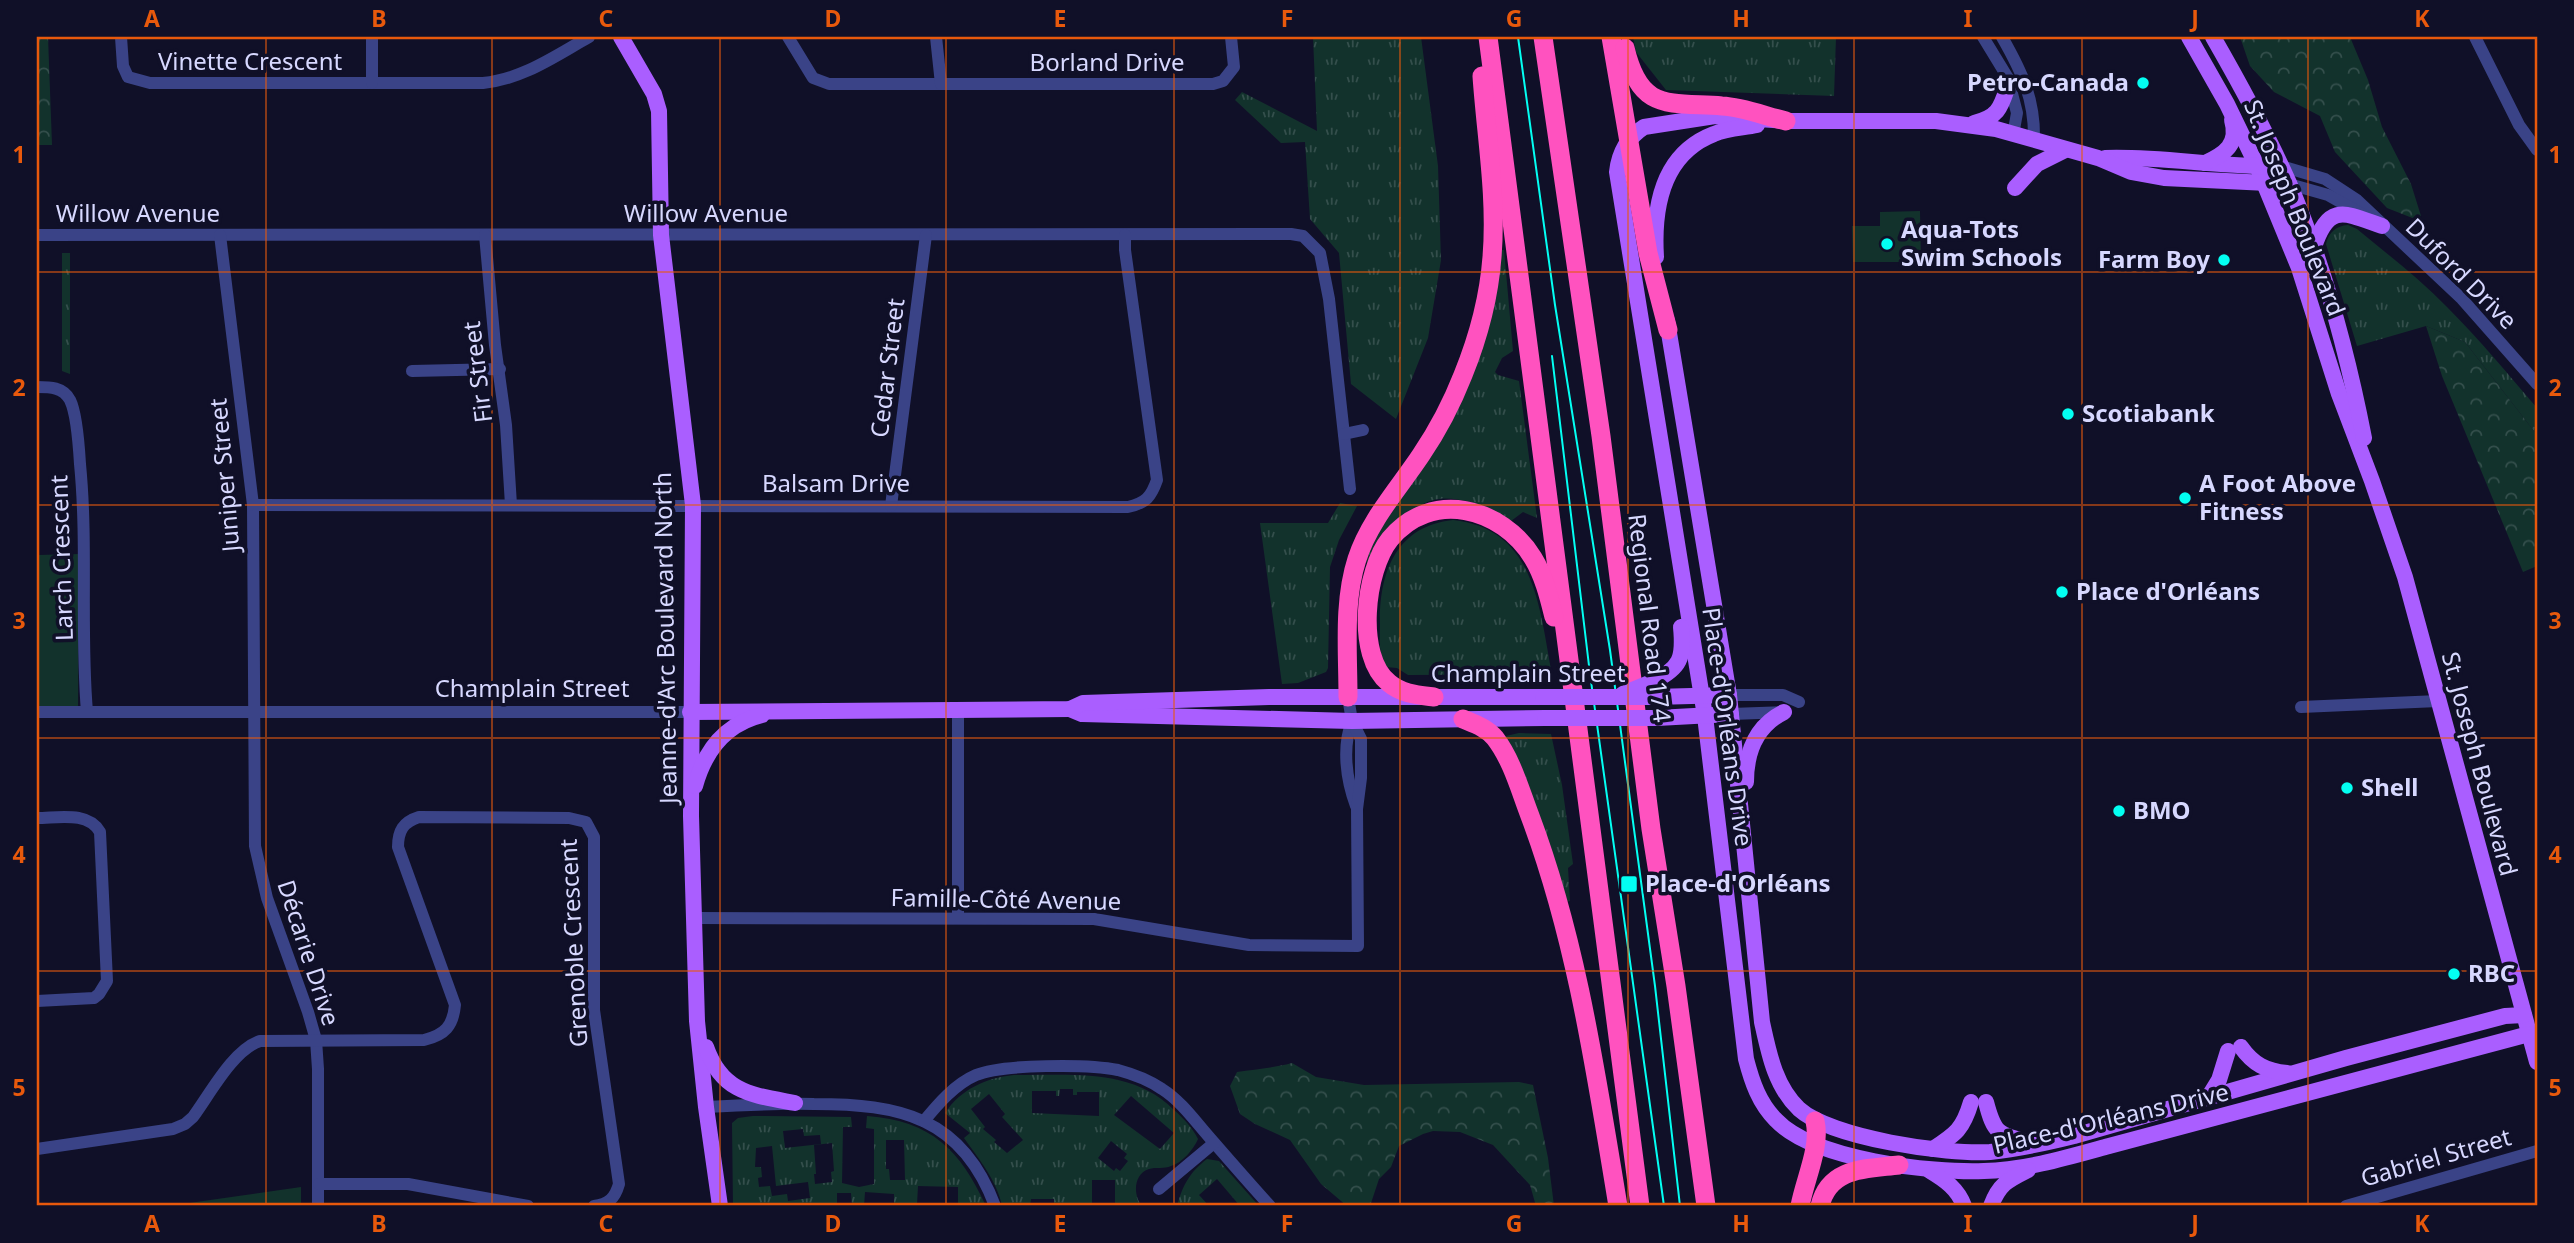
<svg xmlns="http://www.w3.org/2000/svg" width="2574" height="1243" font-family="'Noto Sans',sans-serif">
<style>
.grass{fill:url(#grass-tufts);fill-rule:evenodd}
.forest{fill:url(#forest-crowns)}
.park{fill:#12322c}
.lines{fill:none;stroke-linecap:round;stroke-linejoin:round}
.minor{stroke:#3a4387;stroke-width:12}
.major{stroke:#aa5eff;stroke-width:16}
.highway{stroke:#ff52bf;stroke-width:19}
.tram{stroke:#03fff2;stroke-width:2}
.major-bridge{stroke:#aa5eff;stroke-width:16}
.grid{fill:none;stroke:#e8590c;stroke-width:2;stroke-opacity:0.55}
.poi-dot{fill:#03fff2;stroke:#101028;stroke-width:2.5}
.labels{text-anchor:middle;stroke-width:7;stroke-linejoin:round;paint-order:stroke}
.street-label{font-size:24px;fill:#d7d8ff;stroke:#101028}
.poi-label{font-size:24px;font-weight:bold;fill:#d7d8ff;stroke:#101028;text-anchor:start}
.neatline{fill:none;stroke:#e8590c;stroke-width:2.5}
.grid-label{font-size:23px;text-anchor:middle;font-weight:bold;fill:#e8590c}
</style>
<defs>
<pattern id="grass-tufts" width="24" height="20" patternUnits="userSpaceOnUse" patternTransform="scale(1.75)"><rect width="24" height="20" fill="#12322c"/><path d="M3 7l-1-3M5 7V3M7 7l1-3M15 17l-1-3M17 17v-4M19 17l1-3" fill="none" stroke="#344f4c"/></pattern>
<pattern id="forest-crowns" width="20" height="18" patternUnits="userSpaceOnUse" patternTransform="scale(1.75)"><rect width="20" height="18" fill="#12322c"/><path d="M2 6a3 3 0 1 1 6 0M12 15a3 3 0 1 1 6 0" fill="none" stroke="#344f4c"/></pattern>
</defs>
<rect width="100%" height="100%" fill="#101028"/>
<g class="grass">
<path d="M 1313,37 L 1421,37 L 1438,166 L 1441,260 L 1428,338 L 1396,419 L 1351,384 L 1339,253 L 1310,219 L 1305,142 L 1281,143 L 1235,100 L 1242,92 L 1317,131 Z"/>
<path d="M 1633,37 L 1836,37 L 1834,96 L 1666,90 L 1636,52 Z"/>
<path d="M 2348,225 L 2357,229 C 2387,254 2419,278 2447,307 C 2479,339 2508,374 2537,408 L 2537,435 L 2465,342 L 2426,326 L 2357,346 L 2326,244 C 2329,232 2336,226 2348,225 Z"/>
<path d="M 1500,250 L 1504,250 L 1513,351 L 1502,358 L 1495,372 L 1498,375 L 1519,381 L 1537,518 L 1523,512 L 1511,521 C 1488,507 1445,487 1419,507 C 1401,521 1384,546 1368,563 L 1365,562 L 1380,528 L 1412,484 Z"/>
<path d="M 62,253 L 70,253 L 70,374 L 62,371 Z"/>
<path d="M 1340,503 L 1357,506 L 1339,540 L 1330,567 L 1328,668 L 1326,672 L 1298,683 L 1282,684 L 1260,523 L 1328,523 Z"/>
<path d="M 1453,520 C 1536,529 1539,608 1552,674 L 1408,675 L 1397,668 L 1386,667 C 1378,655 1380,638 1380,624 C 1379,573 1396,526 1453,520 Z"/>
<path d="M 1519,733 L 1551,734 L 1562,785 L 1573,864 L 1568,868 L 1570,901 L 1565,902 L 1508,746 L 1506,736 Z"/>
<path d="M 1014,1075 C 1070,1076 1131,1067 1174,1110 C 1184,1119 1192,1127 1198,1139 C 1193,1150 1183,1162 1171,1166 C 1164,1169 1155,1167 1149,1169 C 1133,1174 1133,1196 1142,1206 L 1054,1206 L 1054,1199 L 1031,1199 L 1030,1206 L 1002,1206 C 997,1181 979,1159 964,1138 L 970,1133 L 945,1113 C 961,1089 986,1078 1014,1075 ZM 1060,1089 L 1073,1089 L 1073,1095 L 1077,1095 L 1077,1092 L 1099,1092 L 1099,1116 L 1032,1113 L 1032,1091 L 1056,1091 L 1056,1096 L 1059,1096 ZM 989,1094 L 1005,1114 L 1002,1117 L 1023,1140 L 1007,1153 L 994,1142 L 996,1140 L 983,1129 L 985,1127 L 971,1109 ZM 1131,1096 L 1174,1133 L 1160,1149 L 1114,1115 ZM 1111,1141 L 1127,1154 L 1124,1158 L 1128,1161 L 1120,1171 L 1116,1168 L 1114,1171 L 1098,1158 ZM 1092,1180 L 1115,1180 L 1115,1205 L 1092,1205 Z"/>
<path d="M 753,1116 L 851,1117 L 852,1127 L 843,1127 L 842,1183 L 859,1187 L 874,1184 L 874,1129 L 866,1128 L 867,1116 C 932,1121 960,1150 986,1206 L 953,1206 L 958,1204 L 958,1187 L 918,1186 L 917,1204 L 928,1206 L 902,1206 L 902,1203 L 895,1203 L 894,1206 L 894,1194 L 865,1192 L 864,1206 L 852,1206 L 851,1193 L 837,1193 L 837,1206 L 733,1206 L 732,1123 L 738,1118 ZM 803,1129 L 804,1136 L 820,1135 L 821,1144 L 785,1148 L 783,1131 ZM 886,1140 L 904,1140 L 905,1180 L 890,1180 L 889,1169 L 886,1169 ZM 832,1143 L 834,1171 L 831,1172 L 832,1182 L 815,1184 L 814,1174 L 816,1174 L 814,1145 ZM 772,1146 L 776,1186 L 808,1182 L 810,1198 L 788,1201 L 787,1194 L 772,1196 L 770,1186 L 759,1187 L 758,1178 L 762,1177 L 761,1167 L 755,1167 L 756,1148 Z"/>
<path d="M 1207,1159 L 1219,1161 L 1259,1206 L 1240,1206 L 1217,1179 L 1199,1195 L 1209,1206 L 1177,1206 C 1183,1185 1189,1173 1207,1159 Z"/>
</g>
<g class="forest">
<path d="M 37,37 L 48,37 L 52,145 L 37,145 Z"/>
<path d="M 2240,37 L 2350,37 L 2368,80 L 2382,127 L 2411,184 L 2421,216 L 2415,219 L 2387,208 L 2335,152 L 2320,116 L 2274,92 L 2250,66 Z"/>
<path d="M 2426,326 L 2465,342 L 2537,435 L 2537,566 L 2523,572 L 2442,376 Z"/>
<path d="M 1292,1063 L 1316,1077 L 1364,1085 L 1519,1082 L 1533,1085 L 1548,1158 L 1554,1206 L 1536,1206 L 1530,1185 L 1493,1145 L 1460,1132 L 1433,1131 L 1423,1134 L 1399,1146 L 1391,1167 L 1379,1179 L 1370,1206 L 1347,1206 L 1321,1184 L 1290,1140 L 1255,1124 L 1240,1114 L 1230,1086 L 1237,1072 C 1256,1069 1273,1068 1292,1063 Z"/>
</g>
<g class="park">
<path d="M 1920,211 L 1921,262 L 1853,262 L 1852,226 L 1880,226 L 1880,212 Z"/>
<path d="M 79,554 L 78,708 L 37,709 L 37,555 Z"/>
<path d="M 301,1187 L 301,1206 L 168,1206 Z"/>
</g>
<g class="lines">
<g class="minor">
<path d="M 121,37 L 123,66 L 128,77 L 150,83 L 483,83 C 523,79 555,56 589,37"/>
<path d="M 788,37 L 813,78 L 829,84 L 1213,84 L 1223,81 L 1234,67 L 1231,37"/>
<path d="M 936,37 L 941,84"/>
<path d="M 1983,37 L 2008,78 L 2017,113 L 2013,135"/>
<path d="M 2002,37 C 2022,72 2035,99 2034,141"/>
<path d="M 2475,37 L 2519,125 L 2537,150"/>
<path d="M 372,83 L 372,37"/>
<path d="M 2281,166 L 2325,179 L 2357,200 L 2462,299 L 2537,384"/>
<path d="M 2289,184 L 2328,195 L 2367,217"/>
<path d="M 37,235 L 1291,234 L 1303,236 L 1320,253 L 1329,299 L 1350,489"/>
<path d="M 220,235 L 253,505 L 255,846 L 267,898 L 308,1012 L 316,1040 L 318,1069 L 318,1206"/>
<path d="M 485,235 L 495,345 L 506,425 L 511,505"/>
<path d="M 412,371 L 500,369"/>
<path d="M 37,387 C 50,387 63,387 70,400 C 77,414 79,447 80,464 C 88,546 80,630 87,712"/>
<path d="M 1344,434 L 1363,430"/>
<path d="M 253,505 L 1128,507 C 1146,503 1151,497 1157,480 L 1125,250 L 1125,235"/>
<path d="M 891,506 L 926,235"/>
<path d="M 1729,695 L 1783,695 L 1799,702"/>
<path d="M 2301,707 L 2438,701"/>
<path d="M 958,710 L 958,918"/>
<path d="M 37,712 L 690,712"/>
<path d="M 1731,714 L 1784,712"/>
<path d="M 1352,721 C 1342,747 1346,779 1356,806"/>
<path d="M 37,818 C 58,818 88,811 100,832 L 107,981 L 99,994 L 94,998 L 37,1001"/>
<path d="M 694,918 L 1094,919 L 1249,945 L 1358,946 L 1357,809 L 1361,778 L 1361,739 L 1352,721 L 1348,697"/>
<path d="M 706,1107 C 742,1105 778,1103 814,1104 C 900,1104 962,1117 995,1206"/>
<path d="M 924,1121 C 938,1104 955,1084 976,1075 C 1003,1064 1089,1064 1118,1070 C 1133,1074 1149,1080 1162,1089 C 1181,1101 1195,1121 1210,1138 C 1230,1161 1250,1184 1270,1206"/>
<path d="M 37,1149 L 173,1129 L 185,1124 L 193,1117 C 210,1094 233,1050 260,1041 L 424,1040 C 445,1035 453,1026 455,1005 L 398,847 C 398,831 403,822 419,817 L 569,818 L 586,822 L 594,837 L 594,1010 L 619,1184 C 615,1198 609,1204 594,1206"/>
<path d="M 319,1184 L 408,1184 L 528,1206"/>
<path d="M 1159,1189 L 1214,1143"/>
<path d="M 2346,1206 L 2537,1151"/>
</g>
<g class="major">
<path d="M 621,37 L 654,94 L 659,111 L 661,235 L 693,505 L 691,816 L 697,1021 L 706,1107 L 720,1206"/>
<path d="M 2189,37 L 2227,104 L 2257,166 L 2299,268 L 2339,394 L 2372,481 L 2405,577 L 2537,1062"/>
<path d="M 2213,37 C 2240,84 2267,133 2289,183 C 2324,265 2347,351 2364,438"/>
<path d="M 1974,123 C 2000,117 2001,106 2009,83"/>
<path d="M 2105,158 C 2158,156 2211,166 2264,166"/>
<path d="M 2205,163 C 2225,154 2239,144 2232,120"/>
<path d="M 2289,184 L 2164,178 L 2131,172 L 2098,158 L 1996,129 L 1936,121 L 1786,121 L 1715,116 L 1644,127 C 1627,138 1619,153 1617,172 L 1705,716 L 1746,1059 C 1752,1082 1759,1103 1776,1120 C 1814,1160 1931,1173 1984,1171 C 2026,1170 2069,1157 2109,1146 L 2529,1034"/>
<path d="M 2015,188 L 2037,164 L 2065,150"/>
<path d="M 2314,247 C 2329,202 2345,213 2382,226"/>
<path d="M 1656,257 C 1653,208 1662,154 1714,134 C 1728,128 1743,128 1757,125"/>
<path d="M 1667,321 L 1729,695 L 1762,1022 C 1769,1054 1775,1086 1799,1109 C 1831,1138 1947,1155 1990,1152 C 2018,1149 2046,1143 2074,1136 L 2346,1058 L 2505,1016 L 2524,1015"/>
<path d="M 1652,682 C 1681,668 1684,658 1681,627"/>
<path d="M 1654,697 L 1729,695"/>
<path d="M 1070,709 L 1082,714 L 1352,721 L 1545,718"/>
<path d="M 690,712 L 1070,709 L 1083,703 L 1269,697 L 1543,697"/>
<path d="M 1657,718 L 1731,714"/>
<path d="M 1746,782 C 1746,751 1756,726 1784,712"/>
<path d="M 695,786 C 705,750 725,724 762,715"/>
<path d="M 706,1047 C 722,1093 752,1095 795,1103"/>
<path d="M 2241,1047 C 2253,1064 2266,1071 2287,1073"/>
<path d="M 2208,1098 L 2219,1080 L 2228,1051"/>
<path d="M 1986,1102 C 1994,1133 1998,1135 2028,1142"/>
<path d="M 1933,1149 C 1956,1134 1963,1129 1971,1102"/>
<path d="M 1930,1171 C 1945,1180 1958,1189 1964,1206"/>
<path d="M 1991,1206 C 1999,1184 2008,1180 2028,1170"/>
</g>
<g class="highway">
<path d="M 1488,37 L 1640,1206"/>
<path d="M 1543,37 L 1601,436 L 1651,829 L 1676,986 L 1706,1206"/>
<path d="M 1611,37 L 1648,253 L 1668,330"/>
<path d="M 1625,48 C 1640,112 1668,102 1722,106 C 1743,107 1765,116 1786,121"/>
<path d="M 1348,697 C 1348,651 1343,602 1357,559 C 1369,521 1399,488 1421,455 C 1438,430 1452,403 1463,375 C 1478,338 1489,297 1492,257 C 1497,197 1486,135 1482,76"/>
<path d="M 1434,697 C 1418,695 1402,694 1389,683 C 1355,656 1365,570 1390,539 C 1431,489 1502,507 1533,558 C 1544,576 1549,597 1554,617"/>
<path d="M 1463,719 C 1475,724 1487,728 1495,738 C 1512,760 1520,790 1530,816 C 1577,941 1596,1074 1618,1206"/>
<path d="M 1800,1206 C 1805,1179 1821,1147 1815,1121"/>
<path d="M 1820,1206 C 1829,1167 1866,1169 1899,1165"/>
</g>
<g class="tram">
<path d="M 1518,37 L 1555,305 L 1610,650 L 1655,986 L 1680,1206"/>
<path d="M 1552,356 L 1590,674 L 1664,1206"/>
</g>
<g class="major-bridge">
<path d="M 1623,694 L 1652,682"/>
<path d="M 1543,697 L 1654,697"/>
<path d="M 1545,718 L 1657,718"/>
</g>
</g>
<path class="grid" d="M 266,37 L 266,1206M 492,37 L 492,1206M 720,37 L 720,1206M 946,37 L 946,1206M 1174,37 L 1174,1206M 1400,37 L 1400,1206M 1628,37 L 1628,1206M 1854,37 L 1854,1206M 2082,37 L 2082,1206M 2308,37 L 2308,1206M 37,272 L 2537,272M 37,505 L 2537,505M 37,738 L 2537,738M 37,971 L 2537,971"/>
<g class="poi-dot">
<circle cx="2143" cy="83" r="7"/>
<circle cx="1887" cy="244" r="7"/>
<circle cx="2224" cy="260" r="7"/>
<circle cx="2068" cy="414" r="7"/>
<circle cx="2185" cy="498" r="7"/>
<circle cx="2062" cy="592" r="7"/>
<circle cx="2347" cy="788" r="7"/>
<circle cx="2119" cy="811" r="7"/>
<rect x="1620" y="875" width="18" height="18" rx="3.5"/>
<circle cx="2454" cy="974" r="7"/>
</g>
<g class="labels">
<g class="street-label">
<text x="250" y="70">Vinette Crescent</text>
<text x="1107" y="71">Borland Drive</text>
<text transform="translate(2294 208) rotate(68)" y="8">St. Joseph Boulevard</text>
<text x="138" y="222">Willow Avenue</text>
<text x="706" y="222">Willow Avenue</text>
<text transform="translate(2461 274) rotate(45)" y="8">Duford Drive</text>
<text transform="translate(888 368) rotate(-83)" y="8">Cedar Street</text>
<text transform="translate(478 372) rotate(-97)" y="8">Fir Street</text>
<text transform="translate(225 475) rotate(-95)" y="8">Juniper Street</text>
<text x="836" y="492">Balsam Drive</text>
<text transform="translate(62 558) rotate(-92)" y="8">Larch Crescent</text>
<text transform="translate(1649 618) rotate(83)" y="8">Regional Road 174</text>
<text transform="translate(666 638) rotate(-91)" y="8">Jeanne-d'Arc Boulevard North</text>
<text x="1528" y="682">Champlain Street</text>
<text x="532" y="697">Champlain Street</text>
<text transform="translate(1727 727) rotate(82)" y="8">Place-d'Orléans Drive</text>
<text transform="translate(2479 764) rotate(75)" y="8">St. Joseph Boulevard</text>
<text transform="translate(1006 900) rotate(1)" y="8">Famille-Côté Avenue</text>
<text transform="translate(574 943) rotate(-93)" y="8">Grenoble Crescent</text>
<text transform="translate(308 953) rotate(72)" y="8">Décarie Drive</text>
<text transform="translate(2111 1119) rotate(-13)" y="8">Place-d'Orléans Drive</text>
<text transform="translate(2436 1158) rotate(-16)" y="8">Gabriel Street</text>
</g>
<g class="poi-label">
<text x="2129" y="91" text-anchor="end">Petro-Canada</text>
<text x="1901" y="238">Aqua-Tots<tspan x="1901" dy="28">Swim Schools</tspan></text>
<text x="2210" y="268" text-anchor="end">Farm Boy</text>
<text x="2082" y="422">Scotiabank</text>
<text x="2199" y="492">A Foot Above<tspan x="2199" dy="28">Fitness</tspan></text>
<text x="2076" y="600">Place d'Orléans</text>
<text x="2361" y="796">Shell</text>
<text x="2133" y="819">BMO</text>
<text x="1645" y="892">Place-d'Orléans</text>
<text x="2468" y="982">RBC</text>
</g>
</g>
<rect width="2574" height="1243" fill="none" stroke="#101028" stroke-width="77"/>
<rect x="38" y="38" width="2498" height="1166" class="neatline"/>
<g class="grid-label">
<text x="152" y="27">A</text>
<text x="379" y="27">B</text>
<text x="606" y="27">C</text>
<text x="833" y="27">D</text>
<text x="1060" y="27">E</text>
<text x="1287" y="27">F</text>
<text x="1514" y="27">G</text>
<text x="1741" y="27">H</text>
<text x="1968" y="27">I</text>
<text x="2195" y="27">J</text>
<text x="2422" y="27">K</text>
<text x="19" y="163">1</text>
<text x="2555" y="163">1</text>
<text x="19" y="396">2</text>
<text x="2555" y="396">2</text>
<text x="19" y="629">3</text>
<text x="2555" y="629">3</text>
<text x="19" y="863">4</text>
<text x="2555" y="863">4</text>
<text x="19" y="1096">5</text>
<text x="2555" y="1096">5</text>
<text x="152" y="1232">A</text>
<text x="379" y="1232">B</text>
<text x="606" y="1232">C</text>
<text x="833" y="1232">D</text>
<text x="1060" y="1232">E</text>
<text x="1287" y="1232">F</text>
<text x="1514" y="1232">G</text>
<text x="1741" y="1232">H</text>
<text x="1968" y="1232">I</text>
<text x="2195" y="1232">J</text>
<text x="2422" y="1232">K</text>
</g>
</svg>
